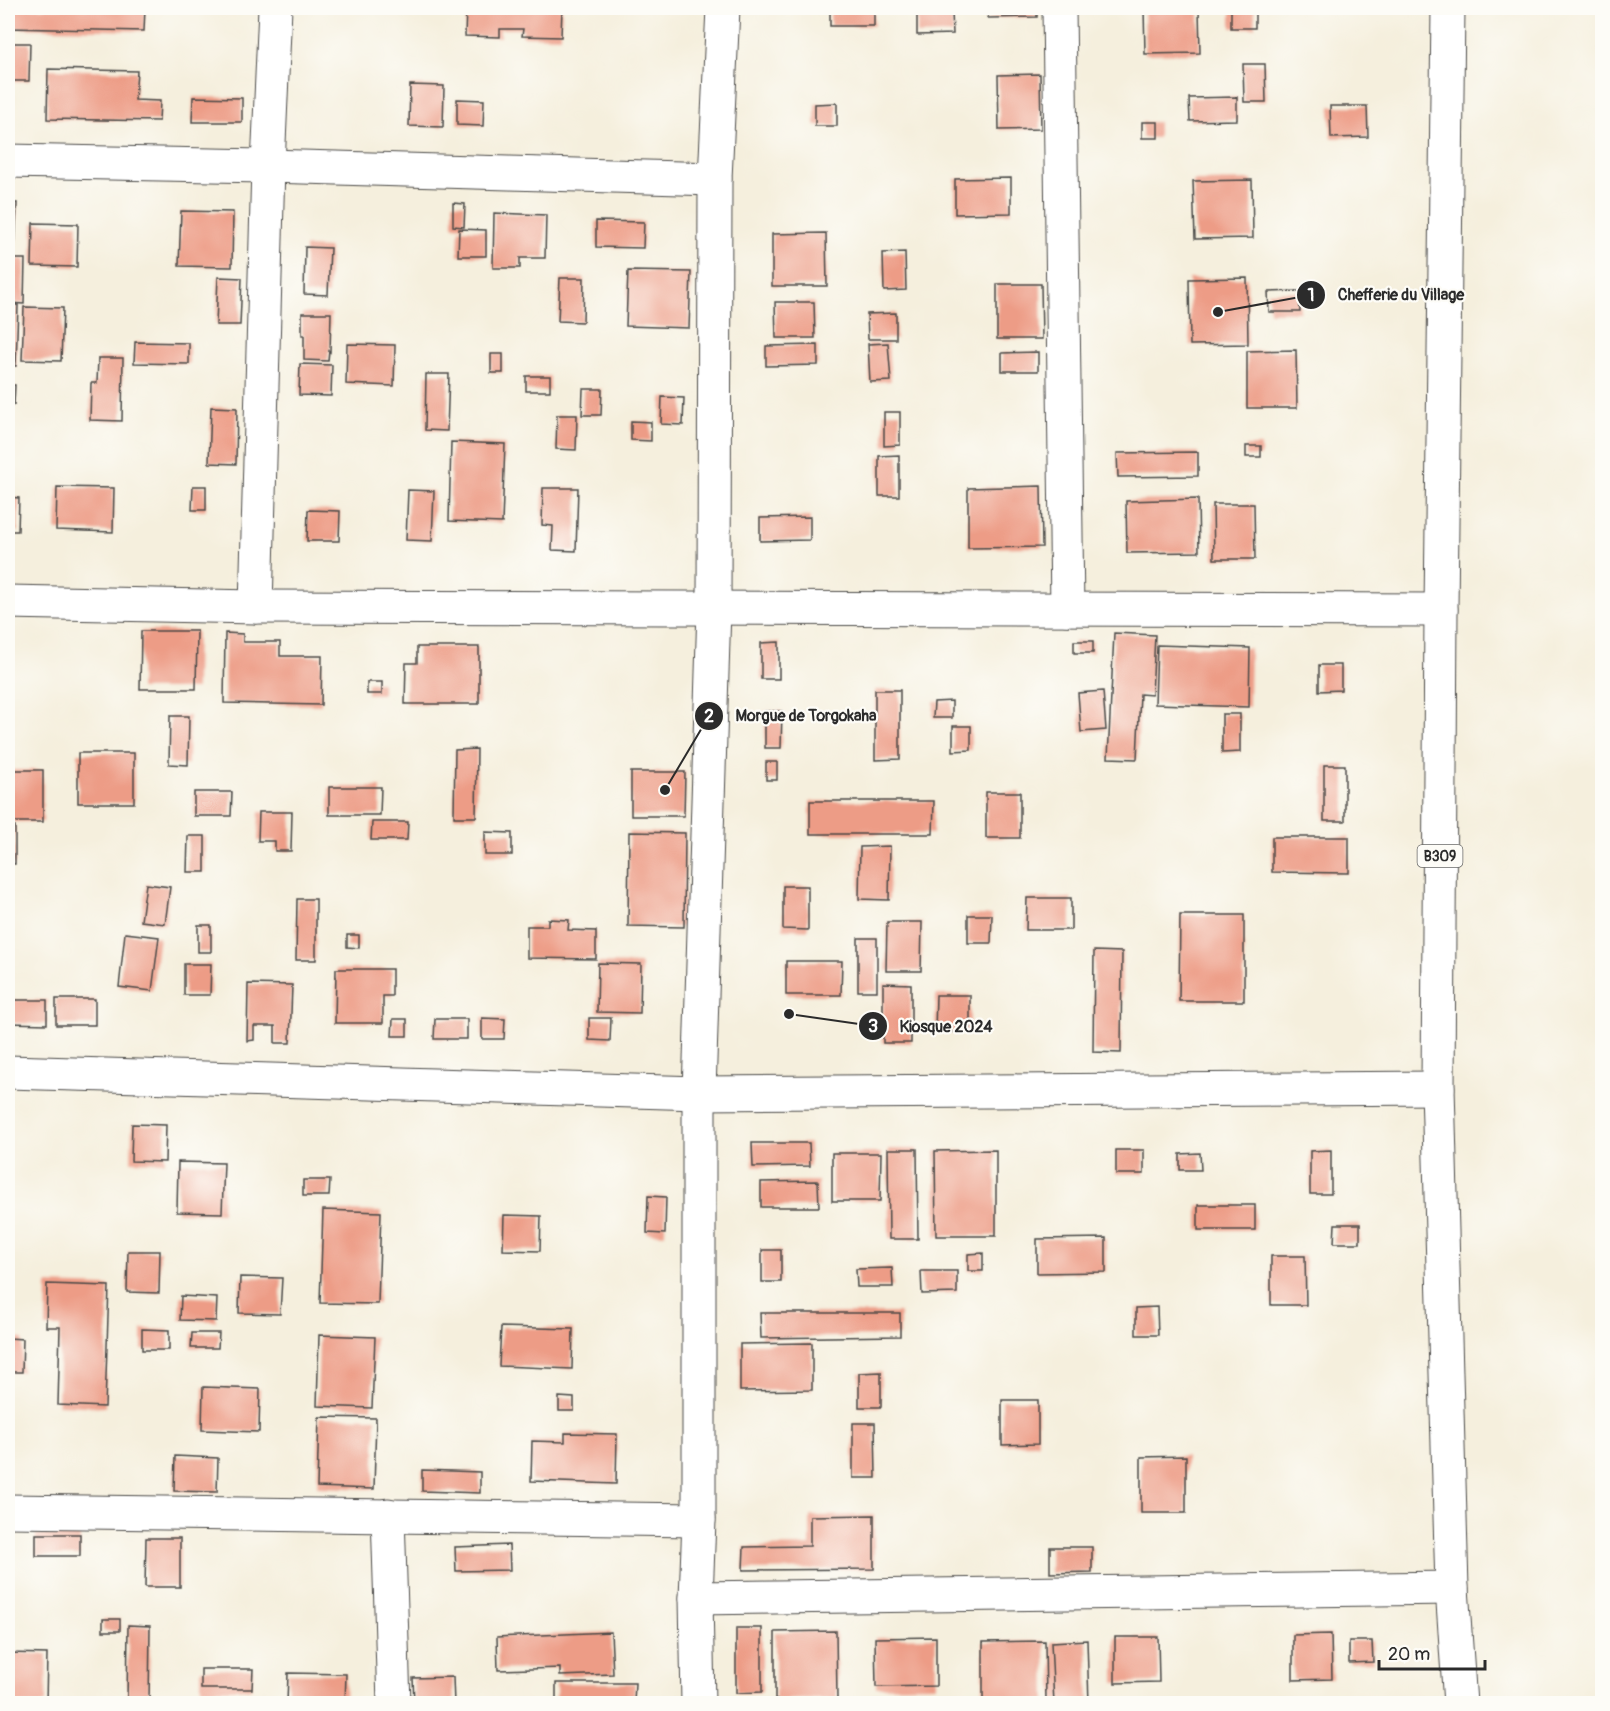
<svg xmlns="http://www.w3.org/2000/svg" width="1610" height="1711" font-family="Pangolin,sans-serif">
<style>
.building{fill:#ed9c86}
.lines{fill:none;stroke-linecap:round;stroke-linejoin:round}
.minor-casing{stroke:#494846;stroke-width:35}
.primary-casing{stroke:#494846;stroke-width:35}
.minor{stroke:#fff;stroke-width:33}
.primary{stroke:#fff;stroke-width:33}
.labels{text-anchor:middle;stroke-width:4.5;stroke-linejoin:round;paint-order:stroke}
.shield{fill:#fdfcf7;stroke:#6a6a68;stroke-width:1.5}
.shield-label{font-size:14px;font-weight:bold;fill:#2b2b2b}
.leader{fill:none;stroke:#2b2b2b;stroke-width:2}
.callout-dot{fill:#2b2b2b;stroke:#fdfcf7;stroke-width:2}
.mark-label{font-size:18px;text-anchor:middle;font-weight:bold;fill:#fff}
.callout-label{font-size:16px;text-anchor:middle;font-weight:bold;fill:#2b2b2b;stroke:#fdfcf7;stroke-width:4.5;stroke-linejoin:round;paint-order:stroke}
</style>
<rect width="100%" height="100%" fill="#fdfcf7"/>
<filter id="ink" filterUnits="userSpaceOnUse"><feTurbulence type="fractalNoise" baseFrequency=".0167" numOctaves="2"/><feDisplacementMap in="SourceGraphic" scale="12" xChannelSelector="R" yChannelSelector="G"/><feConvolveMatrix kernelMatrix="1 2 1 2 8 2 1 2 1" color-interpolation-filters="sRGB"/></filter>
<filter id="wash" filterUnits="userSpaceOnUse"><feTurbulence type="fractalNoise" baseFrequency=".008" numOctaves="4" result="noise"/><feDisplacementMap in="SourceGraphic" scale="24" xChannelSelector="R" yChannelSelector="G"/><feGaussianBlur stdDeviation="1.35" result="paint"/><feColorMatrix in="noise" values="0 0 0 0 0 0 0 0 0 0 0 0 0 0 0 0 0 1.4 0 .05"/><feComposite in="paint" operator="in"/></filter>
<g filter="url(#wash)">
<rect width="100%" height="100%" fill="#f5efdd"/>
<g id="blocks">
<g class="building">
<path d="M 8,8 L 145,8 L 144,31 L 8,28 Z"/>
<path d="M 466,8 L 562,8 L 561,37 L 522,36 L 523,29 L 500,29 L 500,37 L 465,36 Z"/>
<rect x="830" y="8" width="44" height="18"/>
<path d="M 988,8 L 1037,8 L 1037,17 L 988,18 Z"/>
<path d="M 1144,8 L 1199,8 L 1200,53 L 1145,54 Z"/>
<rect x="1231" y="8" width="24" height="20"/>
<path d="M 952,12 L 953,34 L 917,35 L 917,13 Z"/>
<path d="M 8,43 L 30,43 L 29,81 L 8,81 Z"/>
<path d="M 1243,64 L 1265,64 L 1266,102 L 1244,102 Z"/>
<path d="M 48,69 L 137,71 L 135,100 L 160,101 L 159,121 L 47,119 Z"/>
<path d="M 1040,74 L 1041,129 L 999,130 L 998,75 Z"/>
<path d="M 410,85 L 444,86 L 443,127 L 409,126 Z"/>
<path d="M 193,97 L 242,98 L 242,122 L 192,122 Z"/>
<path d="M 1237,97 L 1237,120 L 1190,121 L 1189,98 Z"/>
<path d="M 457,99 L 484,100 L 483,126 L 457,125 Z"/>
<path d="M 837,103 L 837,126 L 815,126 L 815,104 Z"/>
<path d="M 1330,106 L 1367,106 L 1368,137 L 1331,138 Z"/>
<rect x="1142" y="122" width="16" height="16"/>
<path d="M 1011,178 L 1011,213 L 955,214 L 955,179 Z"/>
<path d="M 1252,180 L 1253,238 L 1195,239 L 1193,181 Z"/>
<path d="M 8,203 L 17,203 L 15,251 L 8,251 Z"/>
<path d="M 453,203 L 465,204 L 464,227 L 453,226 Z"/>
<path d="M 181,211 L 233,212 L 232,267 L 179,266 Z"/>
<path d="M 494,213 L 546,215 L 545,258 L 520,258 L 520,268 L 493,268 Z"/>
<path d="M 596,221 L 644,222 L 643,248 L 596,247 Z"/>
<path d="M 33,223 L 78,224 L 77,267 L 32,266 Z"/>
<path d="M 459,229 L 486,230 L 486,256 L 458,256 Z"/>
<path d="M 826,233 L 827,286 L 772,286 L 772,234 Z"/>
<path d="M 305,247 L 330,248 L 328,295 L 304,294 Z"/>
<path d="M 905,252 L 906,290 L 884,291 L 883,253 Z"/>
<path d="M 8,259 L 25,259 L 24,304 L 8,303 Z"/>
<path d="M 628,271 L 691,272 L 689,328 L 626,326 Z"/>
<path d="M 218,277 L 242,278 L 240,325 L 216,325 Z"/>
<path d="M 560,278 L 584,278 L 583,322 L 558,321 Z"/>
<path d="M 1247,278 L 1248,344 L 1190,345 L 1189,279 Z"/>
<path d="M 997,284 L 1041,284 L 1042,339 L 997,339 Z"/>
<path d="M 1299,291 L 1300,312 L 1269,312 L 1268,292 Z"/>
<path d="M 775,302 L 814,302 L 815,338 L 776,338 Z"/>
<path d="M 8,305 L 18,305 L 16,366 L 8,366 Z"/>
<path d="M 24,307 L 63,308 L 61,361 L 22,360 Z"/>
<path d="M 302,313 L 331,313 L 330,352 L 329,351 L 328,361 L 304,360 L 304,335 L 302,335 Z"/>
<path d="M 896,313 L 896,339 L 868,339 L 867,314 Z"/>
<path d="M 135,342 L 189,343 L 189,364 L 134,363 Z"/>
<path d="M 888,343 L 891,381 L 870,382 L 868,344 Z"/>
<path d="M 347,344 L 395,345 L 394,386 L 346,384 Z"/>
<path d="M 818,345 L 818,365 L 766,366 L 766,346 Z"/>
<path d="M 1296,350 L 1297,408 L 1247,408 L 1247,351 Z"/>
<path d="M 1038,352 L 1038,371 L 1002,371 L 1002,353 Z"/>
<rect x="491" y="354" width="12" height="19"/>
<path d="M 98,358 L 123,358 L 122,421 L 90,420 L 91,383 L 97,383 Z"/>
<path d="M 300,364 L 332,365 L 331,396 L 299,395 Z"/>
<path d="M 426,374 L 449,374 L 447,431 L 425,430 Z"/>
<rect x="526" y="376" width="24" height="15"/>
<path d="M 8,385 L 15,385 L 14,405 L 8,405 Z"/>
<path d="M 583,389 L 602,389 L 601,415 L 582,415 Z"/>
<path d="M 662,397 L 684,398 L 683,425 L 661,424 Z"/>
<path d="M 211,407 L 237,408 L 236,464 L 209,463 Z"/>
<path d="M 884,412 L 900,412 L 900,445 L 884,446 Z"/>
<path d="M 557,415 L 577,415 L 576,450 L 556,449 Z"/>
<path d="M 631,421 L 651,422 L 651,441 L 631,440 Z"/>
<path d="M 451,442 L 505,444 L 502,523 L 449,521 Z"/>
<rect x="1246" y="446" width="15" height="11"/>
<path d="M 1198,452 L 1198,476 L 1118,477 L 1117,453 Z"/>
<path d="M 899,455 L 899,496 L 879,496 L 879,456 Z"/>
<path d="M 193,486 L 206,486 L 206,510 L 192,510 Z"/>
<path d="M 1041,486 L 1042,547 L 968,548 L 968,488 Z"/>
<path d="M 57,487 L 114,488 L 113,532 L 56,530 Z"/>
<path d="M 543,488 L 578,488 L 576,551 L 552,550 L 553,526 L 542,525 Z"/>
<path d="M 408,490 L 434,491 L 432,541 L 406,540 Z"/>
<path d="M 8,497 L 19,498 L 18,531 L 8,531 Z"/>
<path d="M 1198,499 L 1199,552 L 1127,553 L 1126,501 Z"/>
<path d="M 1213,504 L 1254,504 L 1255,559 L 1214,559 Z"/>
<path d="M 308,510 L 340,511 L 339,541 L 307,541 Z"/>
<path d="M 810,517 L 810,540 L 760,541 L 760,518 Z"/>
<path d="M 141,631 L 197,631 L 196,689 L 140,689 Z"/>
<path d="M 225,633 L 243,634 L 243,642 L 280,642 L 280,656 L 322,656 L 321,705 L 224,703 Z"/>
<path d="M 1114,633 L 1155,635 L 1152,695 L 1140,694 L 1137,759 L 1108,758 Z"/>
<rect x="1074" y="641" width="19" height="12"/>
<path d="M 779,642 L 779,679 L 761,679 L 761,643 Z"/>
<path d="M 1157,645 L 1250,648 L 1249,707 L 1155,704 Z"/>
<path d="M 417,647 L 479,647 L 479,704 L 405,704 L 406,663 L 417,663 Z"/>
<path d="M 1319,665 L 1341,665 L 1341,690 L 1319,691 Z"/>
<rect x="367" y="682" width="15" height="12"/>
<path d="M 875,690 L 900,690 L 900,759 L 875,760 Z"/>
<path d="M 1103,691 L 1106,730 L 1081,732 L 1078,693 Z"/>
<path d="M 952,701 L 952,718 L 933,718 L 934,702 Z"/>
<path d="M 765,711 L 782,711 L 781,748 L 765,748 Z"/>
<path d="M 1222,714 L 1240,714 L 1240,752 L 1222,753 Z"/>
<path d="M 170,716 L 189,716 L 188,765 L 169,764 Z"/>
<path d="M 953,726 L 971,726 L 971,750 L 953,751 Z"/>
<path d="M 477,749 L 476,817 L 454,817 L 455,750 Z"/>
<rect x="78" y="753" width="56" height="50"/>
<rect x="766" y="762" width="11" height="18"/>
<rect x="1324" y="765" width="21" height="56"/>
<rect x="8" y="770" width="35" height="52"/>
<path d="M 631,772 L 685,772 L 684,816 L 631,816 Z"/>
<path d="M 329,787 L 381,787 L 380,815 L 329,815 Z"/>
<path d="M 194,792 L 232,792 L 231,816 L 194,816 Z"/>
<rect x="986" y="792" width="34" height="46"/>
<path d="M 810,801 L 934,801 L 933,834 L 810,834 Z"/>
<path d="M 259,812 L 292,812 L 291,851 L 275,851 L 275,841 L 258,841 Z"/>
<path d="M 372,822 L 408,822 L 407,840 L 371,840 Z"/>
<rect x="8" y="826" width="7" height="38"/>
<path d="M 485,832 L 512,833 L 512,855 L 485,855 Z"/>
<path d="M 629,832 L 685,833 L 684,927 L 628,926 Z"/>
<path d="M 188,836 L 205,836 L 205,872 L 187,872 Z"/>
<path d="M 1272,837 L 1349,837 L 1349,873 L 1272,872 Z"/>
<path d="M 890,846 L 889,900 L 859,899 L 860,847 Z"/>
<path d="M 146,884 L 170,887 L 165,924 L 141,921 Z"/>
<path d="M 783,886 L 808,886 L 808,930 L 783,929 Z"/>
<path d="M 1027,898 L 1071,898 L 1071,930 L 1026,930 Z"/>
<path d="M 297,899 L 316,899 L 316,960 L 296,960 Z"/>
<path d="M 968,915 L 992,915 L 991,943 L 968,943 Z"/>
<path d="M 1180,915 L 1244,915 L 1244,1001 L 1179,1001 Z"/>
<path d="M 548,919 L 569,920 L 568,930 L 596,931 L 596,959 L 527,958 L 527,926 L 548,926 Z"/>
<path d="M 887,922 L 922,922 L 921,971 L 886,971 Z"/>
<rect x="198" y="925" width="13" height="27"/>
<path d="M 125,933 L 159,937 L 152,991 L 119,987 Z"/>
<path d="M 347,935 L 359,935 L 359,948 L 347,947 Z"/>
<rect x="858" y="938" width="19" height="53"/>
<path d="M 1094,951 L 1122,952 L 1121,1053 L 1093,1052 Z"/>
<path d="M 786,961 L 842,961 L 841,995 L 786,995 Z"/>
<path d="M 598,963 L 641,964 L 640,1013 L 597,1012 Z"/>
<path d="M 184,964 L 211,964 L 210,995 L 184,995 Z"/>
<path d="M 336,969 L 392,969 L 392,996 L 383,996 L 383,1023 L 335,1023 Z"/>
<path d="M 883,983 L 911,984 L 911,1043 L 883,1043 Z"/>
<path d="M 248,984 L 292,985 L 290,1043 L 275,1043 L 275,1026 L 254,1026 L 254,1040 L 247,1041 Z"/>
<path d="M 936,995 L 970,995 L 970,1032 L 935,1032 Z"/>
<rect x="56" y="999" width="39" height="26"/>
<path d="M 8,1000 L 47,1000 L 47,1024 L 8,1023 Z"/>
<path d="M 482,1018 L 505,1019 L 504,1039 L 482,1039 Z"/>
<path d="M 589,1018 L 611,1018 L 610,1041 L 589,1040 Z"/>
<path d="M 393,1019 L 407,1019 L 407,1036 L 392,1036 Z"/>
<path d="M 435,1019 L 467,1019 L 467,1039 L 434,1039 Z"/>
<path d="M 132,1124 L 166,1125 L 165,1162 L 131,1161 Z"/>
<path d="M 752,1143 L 809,1143 L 810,1166 L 753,1167 Z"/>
<path d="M 888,1149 L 917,1149 L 918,1239 L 889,1239 Z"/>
<path d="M 996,1150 L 996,1236 L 936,1236 L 935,1151 Z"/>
<rect x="1116" y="1150" width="28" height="24"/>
<path d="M 1331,1150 L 1331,1194 L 1310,1194 L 1310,1151 Z"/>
<path d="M 832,1153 L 881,1153 L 880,1201 L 832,1201 Z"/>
<path d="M 1200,1153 L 1201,1170 L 1180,1170 L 1180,1154 Z"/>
<path d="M 178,1162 L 224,1163 L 222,1213 L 177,1212 Z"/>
<path d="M 303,1180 L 330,1180 L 329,1196 L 303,1196 Z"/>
<path d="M 818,1181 L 819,1207 L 761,1207 L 761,1182 Z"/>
<path d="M 648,1196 L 666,1197 L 665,1234 L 647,1233 Z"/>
<rect x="1198" y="1205" width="57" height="25"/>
<path d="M 323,1210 L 381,1212 L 378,1304 L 320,1303 Z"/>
<path d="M 504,1215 L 541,1216 L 540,1251 L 503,1250 Z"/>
<path d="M 1335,1224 L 1360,1224 L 1360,1243 L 1334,1243 Z"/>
<path d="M 1106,1238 L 1106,1272 L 1037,1273 L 1037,1239 Z"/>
<rect x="762" y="1250" width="19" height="32"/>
<path d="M 128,1251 L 160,1251 L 159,1293 L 127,1292 Z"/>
<path d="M 983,1253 L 983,1271 L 968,1271 L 968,1254 Z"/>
<path d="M 1271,1256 L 1305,1256 L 1306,1305 L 1271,1305 Z"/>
<path d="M 892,1268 L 893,1287 L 857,1287 L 856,1269 Z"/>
<path d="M 921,1271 L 957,1271 L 957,1293 L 922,1294 Z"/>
<path d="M 240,1277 L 282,1278 L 280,1314 L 239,1313 Z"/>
<path d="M 47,1284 L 109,1286 L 105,1407 L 58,1405 L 60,1327 L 46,1327 Z"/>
<path d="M 181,1296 L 217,1298 L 216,1321 L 180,1320 Z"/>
<path d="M 1157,1307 L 1158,1335 L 1136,1335 L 1136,1308 Z"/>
<path d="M 760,1313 L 900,1313 L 900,1336 L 761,1338 Z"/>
<path d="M 501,1327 L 573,1329 L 572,1369 L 499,1366 Z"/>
<path d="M 142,1329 L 169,1330 L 169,1350 L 142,1350 Z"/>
<path d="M 192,1333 L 219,1333 L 218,1348 L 191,1348 Z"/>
<path d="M 319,1335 L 375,1337 L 372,1408 L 317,1406 Z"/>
<path d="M 8,1338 L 23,1339 L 22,1372 L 8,1372 Z"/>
<path d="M 812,1343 L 812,1390 L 740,1391 L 740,1344 Z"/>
<path d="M 881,1372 L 881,1407 L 859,1407 L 859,1373 Z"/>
<path d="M 203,1387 L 260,1389 L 259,1432 L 202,1430 Z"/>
<path d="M 559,1397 L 574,1398 L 574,1411 L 559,1411 Z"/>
<path d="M 1002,1400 L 1038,1400 L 1038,1444 L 1002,1445 Z"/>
<path d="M 319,1417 L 376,1418 L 374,1489 L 317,1487 Z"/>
<path d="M 853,1423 L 875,1423 L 876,1478 L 853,1478 Z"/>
<path d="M 565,1433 L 617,1434 L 616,1484 L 531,1481 L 532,1441 L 565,1442 Z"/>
<path d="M 175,1456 L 218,1458 L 217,1492 L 174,1491 Z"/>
<path d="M 1186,1456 L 1186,1513 L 1141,1513 L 1141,1457 Z"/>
<path d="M 422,1470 L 480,1472 L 480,1493 L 422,1491 Z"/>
<path d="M 874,1515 L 874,1569 L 743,1570 L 744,1547 L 810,1546 L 810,1516 Z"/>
<rect x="36" y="1534" width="44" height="22"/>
<path d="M 146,1538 L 180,1538 L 180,1587 L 145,1587 Z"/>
<path d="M 509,1545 L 510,1570 L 456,1571 L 455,1547 Z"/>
<path d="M 1050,1547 L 1092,1547 L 1092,1572 L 1050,1573 Z"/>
<rect x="103" y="1619" width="17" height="12"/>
<path d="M 128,1625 L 150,1626 L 149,1704 L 127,1704 Z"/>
<path d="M 736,1628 L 762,1628 L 762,1692 L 736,1693 Z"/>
<path d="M 836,1631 L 837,1699 L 775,1700 L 775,1632 Z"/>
<path d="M 611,1632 L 613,1674 L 560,1676 L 560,1668 L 498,1670 L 497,1637 Z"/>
<path d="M 1331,1634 L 1332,1679 L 1293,1680 L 1293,1635 Z"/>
<path d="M 936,1637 L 936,1686 L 876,1687 L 875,1638 Z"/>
<path d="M 1115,1637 L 1158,1637 L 1159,1682 L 1115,1683 Z"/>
<path d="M 1087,1640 L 1089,1704 L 1054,1704 L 1051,1642 Z"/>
<path d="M 1045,1641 L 1046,1701 L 983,1702 L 983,1642 Z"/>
<path d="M 1349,1641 L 1372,1641 L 1373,1662 L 1349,1663 Z"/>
<path d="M 8,1653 L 47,1654 L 46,1704 L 8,1704 Z"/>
<path d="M 201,1669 L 253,1669 L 252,1689 L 201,1689 Z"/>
<path d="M 288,1673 L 346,1674 L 345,1704 L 287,1704 Z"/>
<path d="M 453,1677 L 454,1704 L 414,1704 L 413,1678 Z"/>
<path d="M 556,1683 L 635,1683 L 634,1704 L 556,1704 Z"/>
</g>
</g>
</g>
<g filter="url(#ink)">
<use href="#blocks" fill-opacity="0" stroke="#494846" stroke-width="1.5"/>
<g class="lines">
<defs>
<g id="minor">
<path d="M 1059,8 L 1067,609"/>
<path d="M 8,161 L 268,166 L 715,179"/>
<path d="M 8,602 L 256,607 L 1441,610"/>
<path d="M 256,607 L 268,166 L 275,8"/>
<path d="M 8,1072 L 699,1093 L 1438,1088"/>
<path d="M 8,1511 L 699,1520"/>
<path d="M 388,1515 L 394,1704"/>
<path d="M 696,1598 L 1452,1588"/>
<path d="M 698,1704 L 696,1598 L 699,1520 L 699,1093 L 714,608 L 715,179 L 723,8"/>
</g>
<path id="primary" d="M 1448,8 L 1441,610 L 1438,1088 L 1452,1588 L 1460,1704"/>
</defs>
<use href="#minor" class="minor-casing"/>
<use href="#primary" class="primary-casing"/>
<use href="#minor" class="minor"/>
<use href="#primary" class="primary"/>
</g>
</g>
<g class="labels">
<rect class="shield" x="1417.5" y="845" width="45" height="22" rx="4.5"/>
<g class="shield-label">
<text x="1440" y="861">B309</text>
</g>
</g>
<path class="leader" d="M1218 312L1311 295M665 790L709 716M789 1014L873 1026"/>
<g class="callout-dot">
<circle cx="1218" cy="312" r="6"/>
<circle cx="665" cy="790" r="6"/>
<circle cx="789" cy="1014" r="6"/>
<circle cx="1311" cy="295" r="15"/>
<circle cx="709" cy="716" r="15"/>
<circle cx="873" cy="1026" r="15"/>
</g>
<g class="mark-label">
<text x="1311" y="301">1</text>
<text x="709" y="722">2</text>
<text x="873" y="1032">3</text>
</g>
<g class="callout-label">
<text x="1401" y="300">Chefferie du Village</text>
<text x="806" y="721">Morgue de Torgokaha</text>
<text x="946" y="1032">Kiosque 2024</text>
</g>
<rect width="1610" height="1711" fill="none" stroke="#fdfcf7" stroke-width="30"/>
<path d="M1379 1660v9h106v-9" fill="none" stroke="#2b2b2b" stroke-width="3"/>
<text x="1388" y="1660" font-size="18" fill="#2b2b2b" stroke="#fdfcf7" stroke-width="4.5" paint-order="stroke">20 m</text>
</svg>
